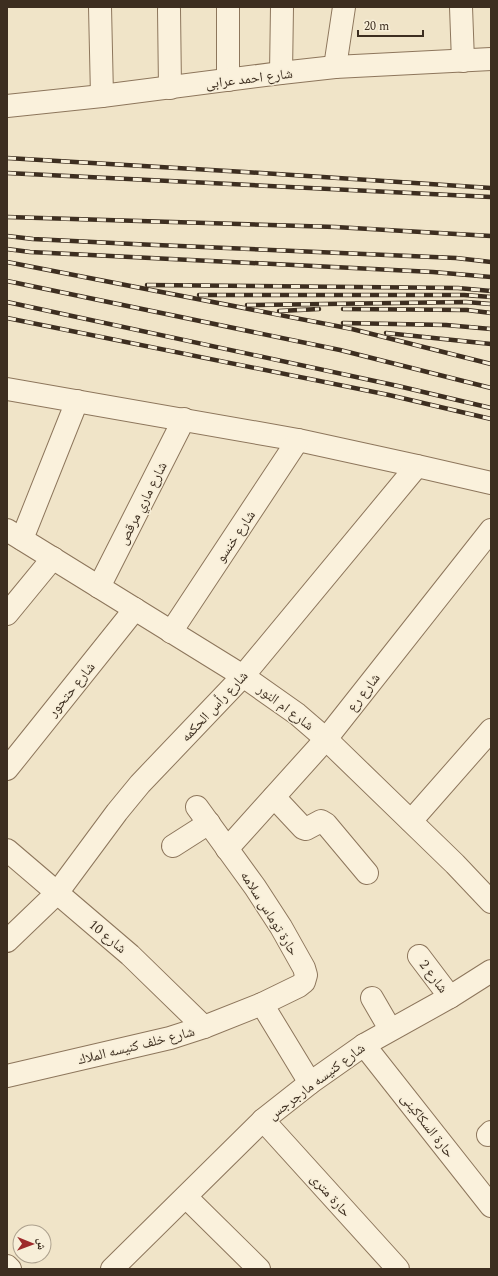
<svg xmlns="http://www.w3.org/2000/svg" width="498" height="1276" font-family="Spectral,'Noto Naskh Arabic',serif">
<style>
.lines{fill:none;stroke-linecap:round;stroke-linejoin:round}
.minor-casing{stroke:#8d765c;stroke-width:24}
.minor{stroke:#faf1dc;stroke-width:22}
.rail-casing{stroke:#3d2e20;stroke-width:4.5}
.rail{stroke:#f7eed8;stroke-width:3;stroke-dasharray:9;stroke-linecap:butt}
.labels{text-anchor:middle;stroke-width:3;stroke-linejoin:round;paint-order:stroke}
.street-label{font-size:14px;fill:#3d2e20;stroke:#f7eed8}
</style>
<rect width="100%" height="100%" fill="#f0e4c8"/>
<g class="lines">
<defs>
<g id="minor">
<path d="M 100,7 L 102,96"/>
<path d="M 228,7 L 228,80"/>
<path d="M 461,7 L 463,61"/>
<path d="M 169,10 L 170,88"/>
<path d="M 335,67 L 344,7"/>
<path d="M 281,73 L 282,7"/>
<path d="M 7,106 L 102,96 L 281,73 L 335,67 L 491,59"/>
<path d="M 7,389 L 298,440 L 417,466 L 491,483"/>
<path d="M 7,530 L 243,676 L 297,714 L 326,739 L 455,864 L 491,902"/>
<path d="M 22,539 L 77,401"/>
<path d="M 99,587 L 184,419"/>
<path d="M 7,614 L 53,558"/>
<path d="M 171,632 L 298,440"/>
<path d="M 7,769 L 135,609"/>
<path d="M 274,797 L 303,828 L 306,829 L 321,821 L 326,824 L 367,873"/>
<path d="M 411,821 L 491,730"/>
<path d="M 173,846 L 209,823"/>
<path d="M 227,849 L 326,739 L 491,530"/>
<path d="M 7,850 L 130,955 L 204,1027"/>
<path d="M 7,941 L 57,893 L 117,812 L 140,784 L 243,676 L 417,466"/>
<path d="M 419,956 L 450,997"/>
<path d="M 372,998 L 390,1029"/>
<path d="M 262,1004 L 310,1083"/>
<path d="M 364,1045 L 491,1206"/>
<path d="M 7,1076 L 170,1038 L 204,1027 L 262,1004 L 299,986 L 304,982 L 306,975 L 304,968 L 281,927 L 255,887 L 197,807"/>
<path d="M 263,1120 L 398,1269"/>
<path d="M 488,1135 L 491,1132"/>
<path d="M 186,1197 L 259,1269"/>
<path d="M 7,1266 L 10,1269"/>
<path d="M 112,1269 L 263,1120 L 310,1083 L 364,1045 L 450,997 L 491,971"/>
</g>
</defs>
<use href="#minor" class="minor-casing"/>
<use href="#minor" class="minor"/>
<defs>
<g id="rail">
<path d="M 7,158 L 245,172 L 491,188"/>
<path d="M 7,173 L 491,197"/>
<path d="M 7,217 L 335,227 L 491,236"/>
<path d="M 7,236 L 33,239 L 133,244 L 456,258 L 491,262"/>
<path d="M 7,249 L 30,252 L 433,272 L 491,277"/>
<path d="M 7,262 L 352,329 L 491,364"/>
<path d="M 7,281 L 340,350 L 491,388"/>
<path d="M 147,285 L 458,288 L 491,291"/>
<path d="M 199,295 L 464,295 L 491,297"/>
<path d="M 7,302 L 398,386 L 491,408"/>
<path d="M 247,305 L 466,302 L 491,304"/>
<path d="M 343,309 L 467,310 L 491,313"/>
<path d="M 279,311 L 319,309"/>
<path d="M 7,318 L 389,395 L 491,419"/>
<path d="M 343,323 L 446,325 L 491,329"/>
<path d="M 386,333 L 491,344"/>
</g>
</defs>
<use href="#rail" class="rail-casing"/>
<use href="#rail" class="rail"/>
</g>
<g class="labels">
<g class="street-label">
<text transform="translate(249 78) rotate(-7)" y="5">شارع احمد عرابى</text>
<text transform="translate(142 503) rotate(-63)" y="5">شارع ماري مرقص</text>
<text transform="translate(235 536) rotate(-56)" y="5">شارع خنسو</text>
<text transform="translate(71 689) rotate(-51)" y="5">شارع حتحور</text>
<text transform="translate(363 692) rotate(-52)" y="5">شارع رع</text>
<text transform="translate(214 706) rotate(-47)" y="5">شارع رأس الحكمه</text>
<text transform="translate(286 707) rotate(37)" y="5">شارع ام النور</text>
<text transform="translate(270 913) rotate(58)" y="5">حارة توماس سلامه</text>
<text transform="translate(108 936) rotate(40)" y="5">شارع 10</text>
<text transform="translate(434 976) rotate(53)" y="5">شارع 2</text>
<text transform="translate(136 1045) rotate(-14)" y="5">شارع خلف كنيسه الملاك</text>
<text transform="translate(316 1081) rotate(-37)" y="5">شارع كنيسه مارجرجس</text>
<text transform="translate(428 1125) rotate(52)" y="5">حارة السكاكينى</text>
<text transform="translate(331 1195) rotate(48)" y="5">حارة مترى</text>
</g>
</g>
<rect width="498" height="1276" fill="none" stroke="#3d2e20" stroke-width="16"/>
<g transform="translate(32 1244) rotate(91)"><circle r="19" fill="#f7eed8" stroke="#ada18e"/>
<path d="M0-3L7 15L0 10L-7 15Z" fill="#9e2a2b"/>
<text y="-6" font-size="11" font-weight="bold" text-anchor="middle" fill="#3d2e20">ش</text>
</g>
<path d="M358 30v6h65v-6" fill="none" stroke="#3d2e20" stroke-width="2"/>
<text x="364" y="30" font-size="12" fill="#3d2e20" stroke="#f7eed8" stroke-width="3" paint-order="stroke">20 m</text>
</svg>
